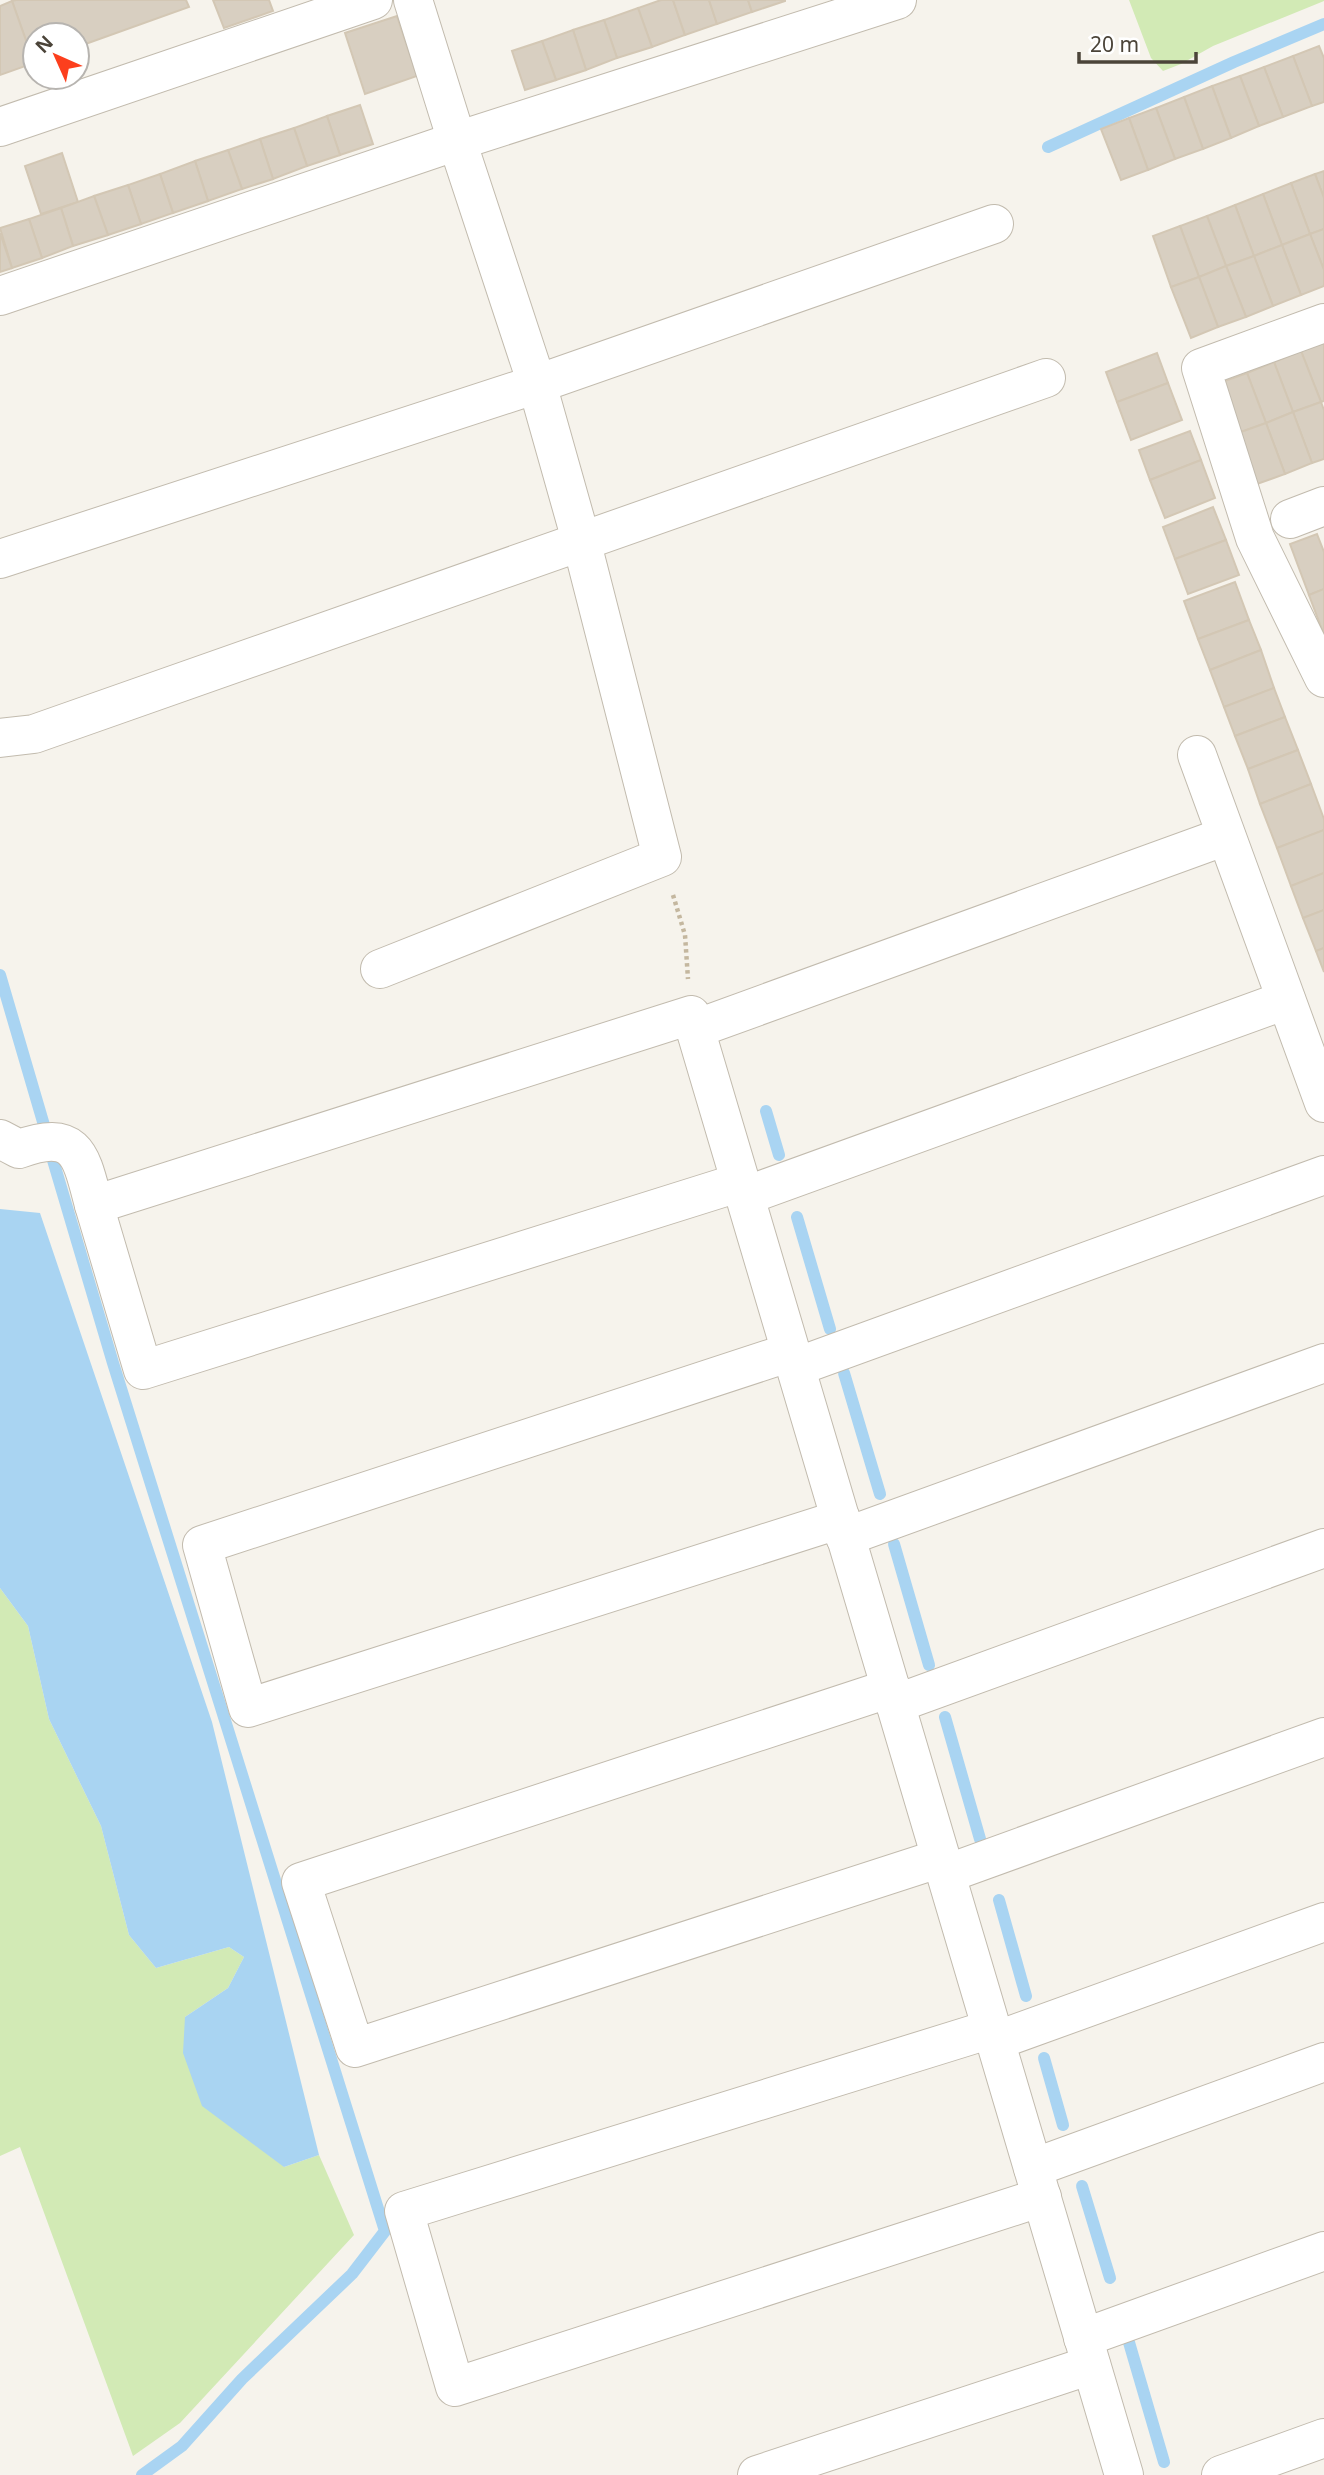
<svg xmlns="http://www.w3.org/2000/svg" width="1324" height="2475" font-family="'Noto Sans',sans-serif">
<style>
.green{fill:#d2eab5}
.water{fill:#a9d4f2}
.lines{fill:none;stroke-linecap:round;stroke-linejoin:round}
.stream{stroke:#a9d4f2;stroke-width:12}
.building{fill:#d8cfc1;stroke:#d3c7b4;stroke-width:2}
.minor-casing{stroke:#c2bbae;stroke-width:40}
.path{stroke:#c4b79f;stroke-width:4.5;stroke-dasharray:3.5 3.5;stroke-linecap:butt}
.minor{stroke:#fff;stroke-width:38}
</style>
<rect width="100%" height="100%" fill="#f6f3ec"/>
<g class="green">
<path d="M 1129,0 L 1324,0 L 1324,1 L 1213,46 L 1181,64 L 1163,71 L 1151,58 Z"/>
<path d="M 0,1588 L 28,1626 L 49,1719 L 101,1826 L 129,1935 L 156,1968 L 229,1947 L 244,1957 L 228,1988 L 185,2017 L 284,2167 L 319,2155 L 354,2235 L 180,2423 L 133,2456 L 20,2147 L 0,2156 Z"/>
</g>
<path class="water" d="M 0,1209 L 40,1213 L 212,1722 L 319,2155 L 284,2167 L 202,2106 L 183,2053 L 185,2017 L 228,1988 L 244,1957 L 229,1947 L 156,1968 L 129,1935 L 101,1826 L 49,1719 L 28,1626 L 0,1588 Z"/>
<g class="lines">
<g class="stream">
<path d="M 1048,147 L 1234,62 L 1324,24"/>
<path d="M 0,975 L 46,1132"/>
<path d="M 766,1111 L 779,1155"/>
<path d="M 50,1150 L 113,1363 L 385,2231 L 352,2274 L 242,2379 L 182,2446 L 142,2475"/>
<path d="M 797,1217 L 830,1329"/>
<path d="M 844,1373 L 880,1494"/>
<path d="M 894,1544 L 929,1665"/>
<path d="M 945,1717 L 980,1839"/>
<path d="M 999,1900 L 1026,1996"/>
<path d="M 1044,2058 L 1063,2125"/>
<path d="M 1082,2186 L 1110,2278"/>
<path d="M 1128,2339 L 1164,2462"/>
</g>
</g>
<g class="building">
<path d="M 16,0 L 186,0 L 189,7 L 77,47 L 77,35 L 35,35 L 34,63 L 12,1 Z"/>
<path d="M 213,0 L 269,0 L 273,11 L 224,28 Z"/>
<path d="M 661,0 L 673,0 L 685,35 L 652,47 L 638,8 Z"/>
<path d="M 673,0 L 709,0 L 717,24 L 685,35 Z"/>
<path d="M 709,0 L 748,0 L 752,12 L 717,24 Z"/>
<path d="M 748,0 L 785,0 L 785,1 L 752,12 Z"/>
<path d="M 12,1 L 34,63 L 0,75 L 0,6 Z"/>
<path d="M 638,8 L 652,47 L 617,58 L 604,20 Z"/>
<path d="M 397,16 L 417,76 L 365,94 L 345,33 Z"/>
<path d="M 604,20 L 617,58 L 586,70 L 573,30 Z"/>
<path d="M 573,30 L 586,70 L 556,80 L 542,41 Z"/>
<path d="M 542,41 L 556,80 L 525,90 L 512,51 Z"/>
<path d="M 1319,46 L 1324,58 L 1324,102 L 1312,106 L 1293,56 Z"/>
<path d="M 1293,56 L 1312,106 L 1283,117 L 1264,67 Z"/>
<path d="M 1264,67 L 1283,117 L 1259,126 L 1240,76 Z"/>
<path d="M 1240,76 L 1259,126 L 1231,138 L 1212,86 Z"/>
<path d="M 1212,86 L 1231,138 L 1203,149 L 1184,97 Z"/>
<path d="M 1184,97 L 1203,149 L 1175,159 L 1156,108 Z"/>
<path d="M 360,105 L 373,144 L 340,155 L 327,116 Z"/>
<path d="M 1156,108 L 1175,159 L 1148,170 L 1129,118 Z"/>
<path d="M 327,116 L 340,155 L 307,166 L 294,128 Z"/>
<path d="M 1129,118 L 1148,170 L 1121,180 L 1101,129 Z"/>
<path d="M 294,128 L 307,166 L 273,179 L 260,139 Z"/>
<path d="M 260,139 L 273,179 L 242,189 L 228,150 Z"/>
<path d="M 228,150 L 242,189 L 208,201 L 195,161 Z"/>
<path d="M 62,153 L 78,202 L 41,214 L 25,166 Z"/>
<path d="M 195,161 L 208,201 L 173,213 L 160,174 Z"/>
<path d="M 1324,171 L 1324,198 L 1315,174 Z"/>
<path d="M 160,174 L 173,213 L 141,224 L 128,185 Z"/>
<path d="M 1315,174 L 1324,198 L 1324,229 L 1310,234 L 1291,183 Z"/>
<path d="M 1291,183 L 1310,234 L 1282,245 L 1263,194 Z"/>
<path d="M 128,185 L 141,224 L 108,235 L 94,196 Z"/>
<path d="M 1263,194 L 1282,245 L 1254,256 L 1235,205 Z"/>
<path d="M 94,196 L 108,235 L 73,246 L 61,208 Z"/>
<path d="M 1235,205 L 1254,256 L 1226,266 L 1207,216 Z"/>
<path d="M 61,208 L 73,246 L 42,258 L 29,219 Z"/>
<path d="M 1207,216 L 1226,266 L 1199,277 L 1180,226 Z"/>
<path d="M 29,219 L 42,258 L 12,268 L 0,228 Z"/>
<path d="M 1180,226 L 1199,277 L 1171,287 L 1153,236 Z"/>
<path d="M 1324,229 L 1324,270 L 1310,234 Z"/>
<path d="M 0,233 L 12,268 L 0,272 Z"/>
<path d="M 1310,234 L 1324,270 L 1324,286 L 1301,295 L 1282,245 Z"/>
<path d="M 1282,245 L 1301,295 L 1273,306 L 1254,256 Z"/>
<path d="M 1254,256 L 1273,306 L 1246,317 L 1226,266 Z"/>
<path d="M 1226,266 L 1246,317 L 1218,327 L 1199,277 Z"/>
<path d="M 1199,277 L 1218,327 L 1191,338 L 1171,287 Z"/>
<path d="M 1324,343 L 1324,401 L 1321,402 L 1301,351 Z"/>
<path d="M 1301,351 L 1321,402 L 1293,412 L 1274,362 Z"/>
<path d="M 1157,353 L 1168,383 L 1117,402 L 1106,372 Z"/>
<path d="M 1274,362 L 1293,412 L 1266,423 L 1247,373 Z"/>
<path d="M 1247,373 L 1266,423 L 1238,433 L 1219,383 Z"/>
<path d="M 1168,383 L 1182,420 L 1131,440 L 1117,402 Z"/>
<path d="M 1321,402 L 1324,410 L 1324,459 L 1312,463 L 1293,412 Z"/>
<path d="M 1293,412 L 1312,463 L 1285,474 L 1266,423 Z"/>
<path d="M 1266,423 L 1285,474 L 1257,484 L 1238,433 Z"/>
<path d="M 1190,431 L 1201,460 L 1150,480 L 1139,450 Z"/>
<path d="M 1201,460 L 1215,498 L 1165,518 L 1150,480 Z"/>
<path d="M 1213,507 L 1226,540 L 1175,559 L 1163,527 Z"/>
<path d="M 1317,534 L 1324,552 L 1324,589 L 1309,595 L 1290,544 Z"/>
<path d="M 1226,540 L 1239,575 L 1188,594 L 1175,559 Z"/>
<path d="M 1235,582 L 1249,620 L 1198,639 L 1184,601 Z"/>
<path d="M 1324,589 L 1324,635 L 1309,595 Z"/>
<path d="M 1249,620 L 1261,650 L 1210,670 L 1198,639 Z"/>
<path d="M 1261,650 L 1274,688 L 1224,707 L 1210,670 Z"/>
<path d="M 1274,688 L 1285,717 L 1235,736 L 1224,707 Z"/>
<path d="M 1285,717 L 1298,750 L 1248,769 L 1235,736 Z"/>
<path d="M 1298,750 L 1311,784 L 1260,804 L 1248,769 Z"/>
<path d="M 1311,784 L 1324,819 L 1324,830 L 1277,848 L 1260,804 Z"/>
<path d="M 1324,830 L 1324,873 L 1291,886 L 1277,848 Z"/>
<path d="M 1324,873 L 1324,910 L 1303,918 L 1291,886 Z"/>
<path d="M 1324,910 L 1324,948 L 1316,951 L 1303,918 Z"/>
<path d="M 1324,948 L 1324,972 L 1316,951 Z"/>
</g>
<g class="lines">
<defs>
<g id="minor">
<path d="M 0,127 L 373,0"/>
<path d="M 0,296 L 457,141 L 897,0"/>
<path d="M 1324,323 L 1201,368 L 1255,538 L 1324,678"/>
<path d="M 1290,519 L 1324,506"/>
<path d="M 0,559 L 537,384 L 994,224"/>
<path d="M 0,738 L 34,734 L 1046,378"/>
<path d="M 1197,755 L 1324,1103"/>
<path d="M 380,969 L 662,857 L 581,540 L 537,384 L 457,141 L 413,0"/>
<path d="M 695,1029 L 1226,836"/>
<path d="M 0,1139 L 19,1149 C 78,1128 81,1156 94,1205 L 691,1015 L 1124,2475"/>
<path d="M 745,1196 L 1286,1000"/>
<path d="M 94,1205 L 143,1370 L 741,1182"/>
<path d="M 791,1352 L 202,1545 L 248,1708 L 841,1519"/>
<path d="M 796,1367 L 1324,1175"/>
<path d="M 845,1537 L 1324,1363"/>
<path d="M 891,1688 L 301,1882 L 355,2048 L 941,1858"/>
<path d="M 895,1704 L 1324,1548"/>
<path d="M 946,1874 L 1324,1737"/>
<path d="M 991,2029 L 404,2211 L 455,2387 L 1042,2197"/>
<path d="M 995,2041 L 1324,1922"/>
<path d="M 1033,2168 L 1324,2062"/>
<path d="M 1083,2338 L 1324,2251"/>
<path d="M 757,2475 L 1091,2365"/>
<path d="M 1221,2475 L 1324,2438"/>
</g>
</defs>
<use href="#minor" class="minor-casing"/>
<path class="path" d="M 673,895 L 685,935 L 688,979"/>
<use href="#minor" class="minor"/>
</g>
<g transform="translate(56 56) rotate(315)"><circle r="33" fill="#ffffff" stroke="#b7b4b0" stroke-width="2"/>
<path d="M0-5L12 26L0 18L-12 26Z" fill="#fc3f1d"/>
<text y="-10" font-size="19" font-weight="bold" text-anchor="middle" fill="#4b4439">N</text>
</g>
<path d="M1079 52v10h117v-10" fill="none" stroke="#4b4439" stroke-width="3.5"/>
<text x="1090" y="52" font-size="21" fill="#4b4439" stroke="#ffffff" stroke-width="5" paint-order="stroke">20 m</text>
</svg>
